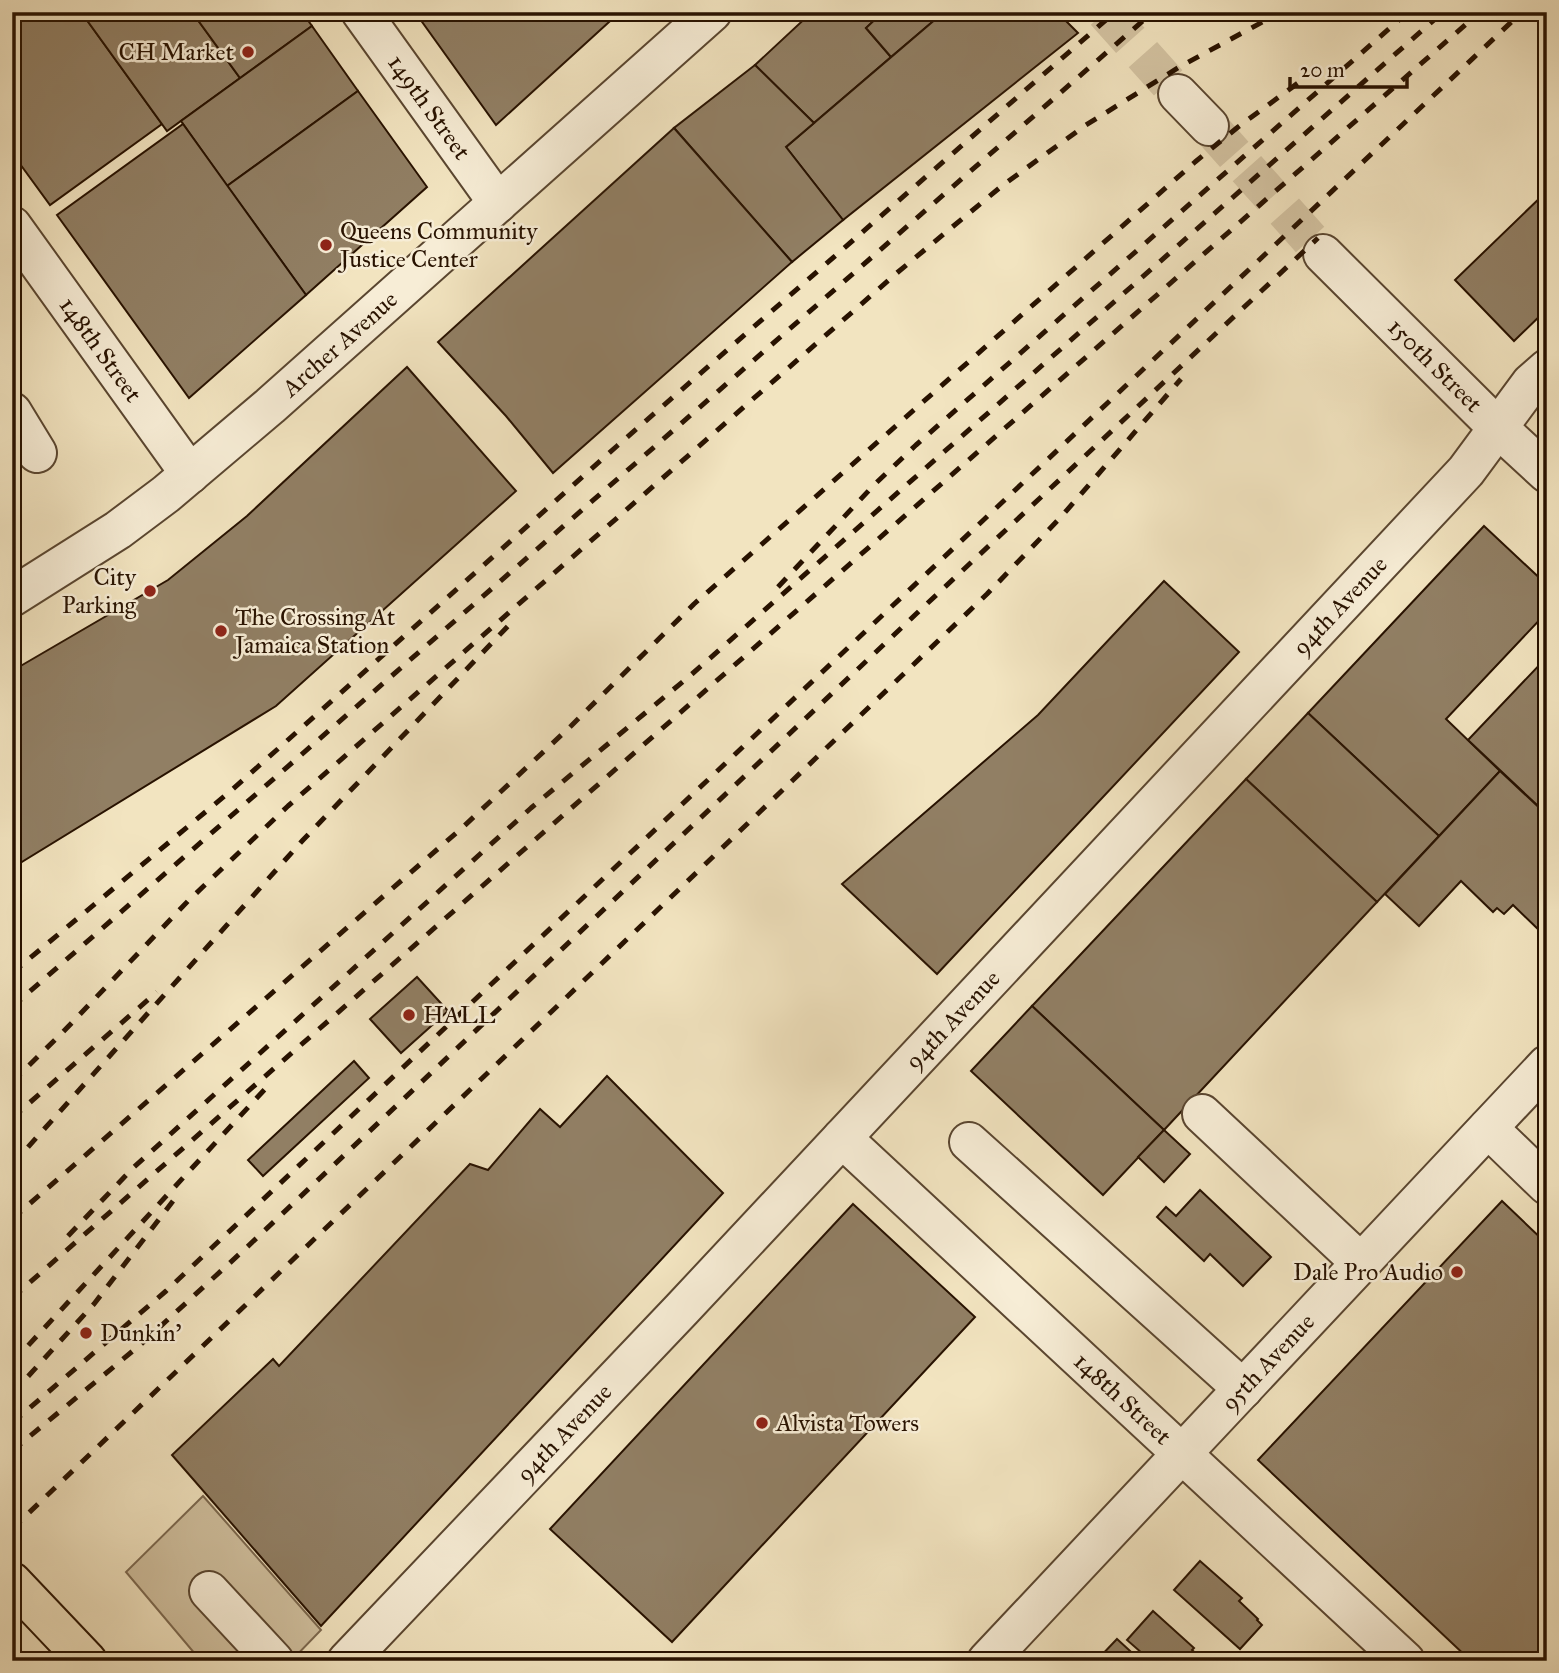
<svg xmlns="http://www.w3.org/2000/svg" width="1559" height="1673" font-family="'IM FELL Great Primer',serif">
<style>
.green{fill:#d0c09f;stroke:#7c6950;stroke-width:2}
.building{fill:#917f64;stroke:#281200;stroke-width:2}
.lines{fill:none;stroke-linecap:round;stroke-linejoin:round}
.minor-tunnel{stroke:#d4c4a3;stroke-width:38;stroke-dasharray:38 19;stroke-linecap:butt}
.minor-casing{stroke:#5a4630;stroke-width:42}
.major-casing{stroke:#281200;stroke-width:42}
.minor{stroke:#f7edd6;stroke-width:38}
.major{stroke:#f2e4c0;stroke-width:38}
.rail{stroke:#281200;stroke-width:5;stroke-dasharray:12 12;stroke-linecap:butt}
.poi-dot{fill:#8f2418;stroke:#f7edd6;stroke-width:2.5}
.labels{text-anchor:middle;stroke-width:5;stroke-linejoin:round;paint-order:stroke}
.poi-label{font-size:24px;fill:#281200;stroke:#f7edd6;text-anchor:start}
.street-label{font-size:24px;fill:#281200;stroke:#f7edd6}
</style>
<rect width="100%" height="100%" fill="#f2e4c0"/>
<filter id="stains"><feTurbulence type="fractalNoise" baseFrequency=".00286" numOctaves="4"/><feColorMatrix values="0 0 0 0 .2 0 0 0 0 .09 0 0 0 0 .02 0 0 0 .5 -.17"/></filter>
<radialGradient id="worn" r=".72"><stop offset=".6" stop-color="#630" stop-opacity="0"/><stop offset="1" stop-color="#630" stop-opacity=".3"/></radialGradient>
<path class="green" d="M 203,1496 L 321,1630 L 291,1661 L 201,1661 L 126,1572 Z"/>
<g class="building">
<path d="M 23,12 L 81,12 L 162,124 L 50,205 L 12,153 L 12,19 Z"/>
<path d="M 81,12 L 192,12 L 240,78 L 167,131 Z"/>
<path d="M 192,12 L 302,12 L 312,26 L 240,78 Z"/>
<path d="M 415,12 L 620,12 L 496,125 Z"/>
<path d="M 812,12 L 883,12 L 866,28 L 891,57 L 814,123 L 755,65 Z"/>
<path d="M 883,12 L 944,12 L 891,57 L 866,28 Z"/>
<path d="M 944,12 L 1057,12 L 1078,33 L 843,220 L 786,147 Z"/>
<path d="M 312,26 L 358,91 L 227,186 L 181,121 Z"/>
<path d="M 755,65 L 814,123 L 786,147 L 843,220 L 792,262 L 674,128 Z"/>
<path d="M 358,91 L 427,187 L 306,295 L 227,186 Z"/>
<path d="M 183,124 L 306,295 L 189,398 L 57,215 Z"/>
<path d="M 674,128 L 792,262 L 553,473 L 506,416 L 438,342 Z"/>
<path d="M 1547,191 L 1547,309 L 1514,341 L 1455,280 Z"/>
<path d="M 407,367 L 516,491 L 276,706 L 12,868 L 12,671 L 168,580 L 247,516 Z"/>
<path d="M 1484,526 L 1547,585 L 1547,612 L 1446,719 L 1500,771 L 1439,836 L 1308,713 Z"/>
<path d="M 1164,581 L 1239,652 L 937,974 L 842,884 L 1038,715 Z"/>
<path d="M 1547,657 L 1547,795 L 1537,805 L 1468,740 Z"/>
<path d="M 1308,713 L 1439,836 L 1377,902 L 1246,779 Z"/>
<path d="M 1500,771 L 1547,815 L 1547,926 L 1541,932 L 1513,905 L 1504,914 L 1497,908 L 1493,912 L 1461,881 L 1419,926 L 1385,894 Z"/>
<path d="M 1246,779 L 1377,902 L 1164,1130 L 1032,1006 Z"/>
<path d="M 417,977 L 448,1011 L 401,1053 L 370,1019 Z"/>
<path d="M 1032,1006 L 1164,1130 L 1103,1195 L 971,1071 Z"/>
<path d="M 354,1061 L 369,1078 L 263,1176 L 248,1160 Z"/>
<path d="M 607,1076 L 723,1193 L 321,1626 L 172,1455 L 273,1359 L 279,1366 L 470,1164 L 488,1170 L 540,1109 L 560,1127 Z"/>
<path d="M 1164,1130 L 1190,1154 L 1164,1182 L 1138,1157 Z"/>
<path d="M 1200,1190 L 1271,1257 L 1243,1286 L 1210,1254 L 1204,1261 L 1157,1217 L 1166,1207 L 1176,1216 Z"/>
<path d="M 1502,1201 L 1547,1244 L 1547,1661 L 1471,1661 L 1258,1460 Z"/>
<path d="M 853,1204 L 975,1317 L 672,1642 L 550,1529 Z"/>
<path d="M 1200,1561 L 1242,1598 L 1239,1601 L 1258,1619 L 1257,1620 L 1262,1625 L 1240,1649 L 1174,1590 Z"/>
<path d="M 1153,1611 L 1194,1648 L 1192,1650 L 1204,1661 L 1151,1661 L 1127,1640 Z"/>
<path d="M 1117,1639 L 1141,1661 L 1096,1661 Z"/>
</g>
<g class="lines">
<g class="minor-tunnel">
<path d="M 1105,12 L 1178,94"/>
<path d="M 1209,126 L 1323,254"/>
</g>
<defs>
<g id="minor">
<path id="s1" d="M 361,12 L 498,203"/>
<path d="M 1178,94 L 1209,126"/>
<path id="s2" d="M 12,226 L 190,474"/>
<path id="s3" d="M 1323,254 L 1497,427 L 1547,473"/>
<path d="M 12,412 L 37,453"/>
<path id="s4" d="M 12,597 L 118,530 L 166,494 L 270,406 L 712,12"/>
<path d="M 1202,1114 L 1361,1263"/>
<path d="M 1488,1128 L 1547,1185"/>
<path id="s5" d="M 842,1138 L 1405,1661"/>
<path d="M 969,1142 L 1243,1389"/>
<path d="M 209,1591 L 274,1661"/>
<path id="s6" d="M 347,1661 L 682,1309 L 1466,471 L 1531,383 L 1547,369"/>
<path id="s7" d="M 987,1661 L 1547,1065"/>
</g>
<path id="major" d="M 12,1582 L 87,1661"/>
</defs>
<use href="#minor" class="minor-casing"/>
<use href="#major" class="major-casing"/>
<use href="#minor" class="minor"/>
<use href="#major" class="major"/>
<g class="rail">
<path d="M 778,587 L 875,484 L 916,445 L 1408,12"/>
<path d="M 12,973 L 233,789 L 617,446 L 1115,12"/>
<path d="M 12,1007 L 1153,12"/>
<path d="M 12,1082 L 63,1032 L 188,901 L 288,806 L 898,272 L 1003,185 L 1086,125 L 1181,66 L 1281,12"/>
<path d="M 12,1118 L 157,992"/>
<path d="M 12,1165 L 303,840 L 509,625"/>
<path d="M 12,1219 L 463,827 L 571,726 L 694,604 L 1195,162 L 1238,127 L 1298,83"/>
<path d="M 68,1236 L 133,1168 L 531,808 L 692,674 L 1443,12"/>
<path d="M 12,1298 L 1480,12"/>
<path d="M 12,1363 L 266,1088"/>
<path d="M 12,1394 L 94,1304 L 173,1201"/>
<path d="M 12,1423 L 166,1291 L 1522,12"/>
<path d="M 12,1451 L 140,1345 L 245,1249 L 916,614 L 1318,238"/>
<path d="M 12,1529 L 987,594 L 1061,517 L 1181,379"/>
</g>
</g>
<g class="poi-dot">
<circle cx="248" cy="52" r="7"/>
<circle cx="326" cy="245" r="7"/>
<circle cx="150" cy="591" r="7"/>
<circle cx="221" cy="631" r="7"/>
<circle cx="409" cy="1015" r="7"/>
<circle cx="1457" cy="1272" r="7"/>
<circle cx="86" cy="1333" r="7"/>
<circle cx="762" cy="1423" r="7"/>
</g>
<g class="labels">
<g class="poi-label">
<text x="234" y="60" text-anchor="end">CH Market</text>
<text x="340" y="239">Queens Community<tspan x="340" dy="28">Justice Center</tspan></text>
<text x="136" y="585" text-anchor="end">City<tspan x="136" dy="28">Parking</tspan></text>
<text x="235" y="625">The Crossing At<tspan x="235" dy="28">Jamaica Station</tspan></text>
<text x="423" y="1023">HALL</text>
<text x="1443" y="1280" text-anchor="end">Dale Pro Audio</text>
<text x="100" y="1341">Dunkin'</text>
<text x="776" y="1431">Alvista Towers</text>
</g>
<g class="street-label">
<text dy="8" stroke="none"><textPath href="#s1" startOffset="117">149th Street</textPath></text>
<text dy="8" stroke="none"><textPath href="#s4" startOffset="415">Archer Avenue</textPath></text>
<text dy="8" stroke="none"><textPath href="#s2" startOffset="152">148th Street</textPath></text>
<text dy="8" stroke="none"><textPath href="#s3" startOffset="158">150th Street</textPath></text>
<text dy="8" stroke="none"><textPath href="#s6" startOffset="1449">94th Avenue</textPath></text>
<text dy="8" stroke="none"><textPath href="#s6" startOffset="882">94th Avenue</textPath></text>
<text dy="8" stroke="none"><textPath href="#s7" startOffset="410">95th Avenue</textPath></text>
<text dy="8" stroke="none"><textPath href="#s5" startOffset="383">148th Street</textPath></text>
<text dy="8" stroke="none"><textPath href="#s6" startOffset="315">94th Avenue</textPath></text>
</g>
</g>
<rect width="1559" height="1673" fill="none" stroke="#f2e4c0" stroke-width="42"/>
<rect x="14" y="14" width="1531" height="1645" fill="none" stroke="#281200" stroke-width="3.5"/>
<rect x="21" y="21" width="1517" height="1631" fill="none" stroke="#281200" stroke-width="2"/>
<path d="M1290 77v10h117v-10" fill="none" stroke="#281200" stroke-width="3.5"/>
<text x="1300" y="77" font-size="21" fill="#281200" stroke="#f7edd6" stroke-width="5" paint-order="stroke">20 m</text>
<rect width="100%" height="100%" filter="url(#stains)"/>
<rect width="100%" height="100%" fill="url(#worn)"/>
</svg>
